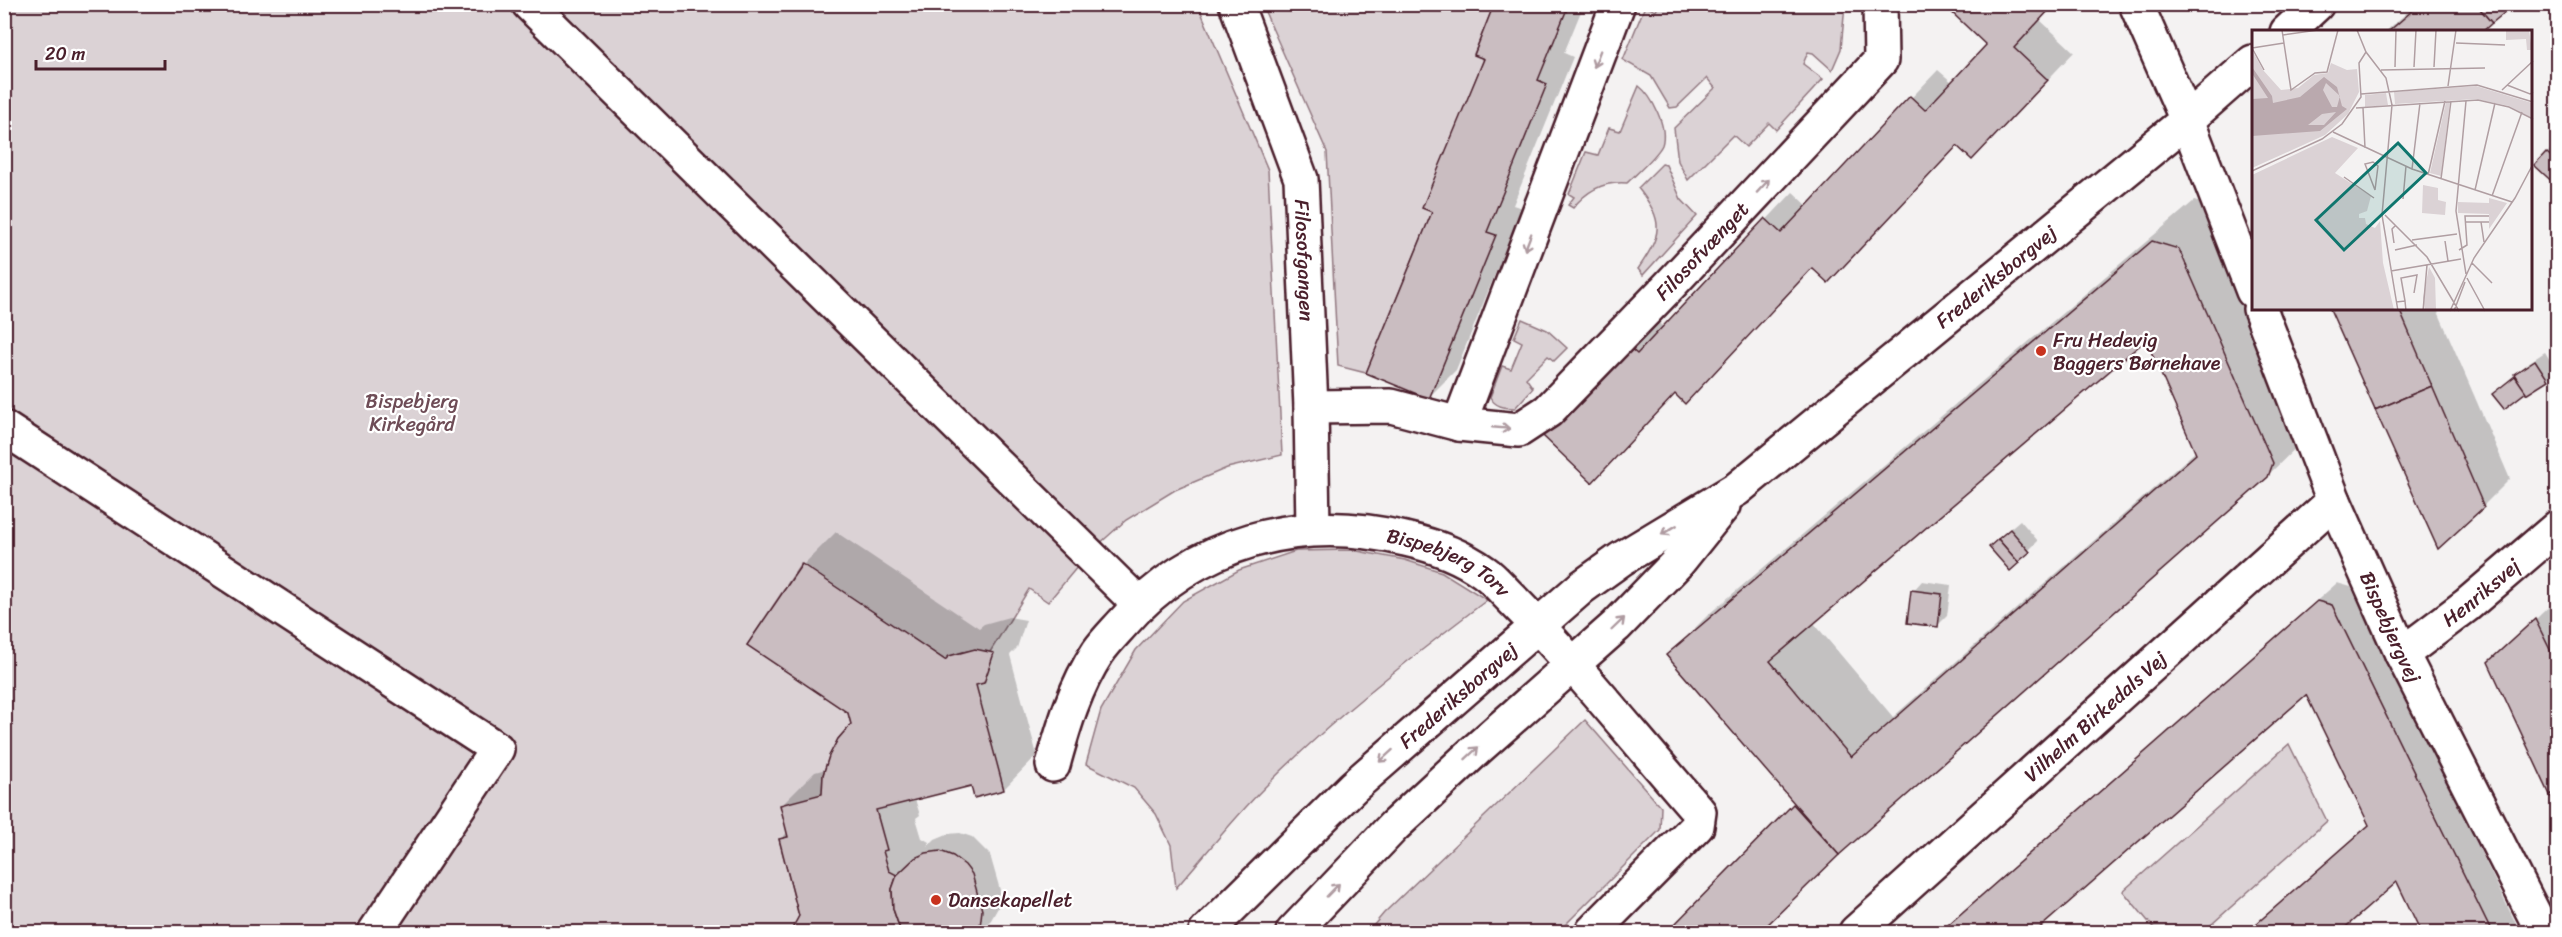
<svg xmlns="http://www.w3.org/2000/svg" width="2562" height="937" font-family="Sriracha,sans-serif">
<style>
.green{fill:#dbd2d5;stroke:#927880;stroke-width:1.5}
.shadow{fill:#0003;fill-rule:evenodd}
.building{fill:#cabdc1;stroke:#4a1f2b;stroke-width:1.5;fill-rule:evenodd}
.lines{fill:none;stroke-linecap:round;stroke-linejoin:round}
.minor-casing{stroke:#4a1f2b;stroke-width:38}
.minor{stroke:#fff;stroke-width:33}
.oneway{stroke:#ae9aa0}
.poi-dot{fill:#c8321e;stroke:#fff;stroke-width:2}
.labels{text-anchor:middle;stroke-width:4.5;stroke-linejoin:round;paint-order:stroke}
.street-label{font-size:20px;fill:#4a1f2b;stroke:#fff}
.poi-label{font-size:20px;fill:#4a1f2b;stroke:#fff;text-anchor:start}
.park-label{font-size:20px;fill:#6e4c56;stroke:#fff}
.inset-road{fill:none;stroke:#b09ea2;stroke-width:1.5}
.view{fill:#0f766e;fill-opacity:0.15;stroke:#0f766e;stroke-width:3}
.inset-edge{fill:none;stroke:#4a1f2b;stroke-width:3}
</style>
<rect width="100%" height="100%" fill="#f4f2f2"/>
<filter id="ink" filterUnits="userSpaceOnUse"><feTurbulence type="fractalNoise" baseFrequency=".0167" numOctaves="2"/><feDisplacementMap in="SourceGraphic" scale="12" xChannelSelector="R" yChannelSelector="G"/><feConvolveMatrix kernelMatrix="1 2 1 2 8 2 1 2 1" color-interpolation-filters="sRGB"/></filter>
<g filter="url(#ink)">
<g class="green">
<path d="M 1659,4 L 1845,5 L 1841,49 L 1832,70 L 1813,53 L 1808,52 L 1803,64 L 1823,79 L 1776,130 L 1769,123 L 1746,147 L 1733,135 L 1688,180 L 1678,161 L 1674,128 L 1715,88 L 1707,78 L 1677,107 L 1670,108 L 1651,76 L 1623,60 L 1645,6 L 1656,11 Z"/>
<path d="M 5,5 L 1198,5 L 1268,170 L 1282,455 L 1227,468 L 1175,490 L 1126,520 L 1088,554 L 1048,602 L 1029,589 L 990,652 C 976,648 956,651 945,660 L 801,564 L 747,645 L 848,713 L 851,724 L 838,739 L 829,756 L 823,775 L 822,794 L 788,837 L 779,839 L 799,916 L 793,927 L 794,932 L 5,932 Z"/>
<path d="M 1262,5 L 1494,5 L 1474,54 L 1484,59 L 1424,208 L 1432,212 L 1366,373 L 1338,366 L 1327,152 Z"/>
<path d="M 1639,86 C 1652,96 1668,127 1662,145 C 1657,156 1636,174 1627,183 C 1604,181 1587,190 1573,208 L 1568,205 L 1574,197 L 1569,194 L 1586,152 L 1598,155 L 1609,128 L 1620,131 Z"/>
<path d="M 1662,164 L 1666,165 L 1681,199 L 1697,216 L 1643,275 L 1638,269 C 1662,234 1665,222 1638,188 Z"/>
<path d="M 1522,319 L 1547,330 L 1567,348 L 1554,361 L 1548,356 L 1526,378 L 1533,388 L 1515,408 C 1505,408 1495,407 1490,397 L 1502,366 L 1511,369 L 1522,342 L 1514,338 Z"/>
<path d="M 1352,550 L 1405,560 L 1442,572 L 1487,600 C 1409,659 1332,719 1264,788 C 1233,819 1205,855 1176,888 L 1171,845 L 1156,814 L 1134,788 L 1086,764 L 1101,710 L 1136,650 L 1183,601 L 1239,570 L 1296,551 Z"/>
<path d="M 1585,720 L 1661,807 L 1660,830 L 1558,932 L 1368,932 L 1384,913 Z"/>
<path d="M 2289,744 L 2327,821 L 2203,932 L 2157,932 L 2123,891 Z"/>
</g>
<g class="shadow">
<path d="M 1496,4 L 1584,4 L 1564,53 L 1573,57 L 1513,205 L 1522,208 L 1456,370 L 1429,397 L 1434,211 L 1486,58 Z"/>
<path d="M 1945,4 L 2054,4 L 2040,20 L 2074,52 L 1999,131 L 1958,144 L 1813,267 L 1712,375 L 1676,393 L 1545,436 L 1656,320 L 1664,328 L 1793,192 L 1808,206 L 1938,70 L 1953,83 L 1988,45 Z"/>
<path d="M 2417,4 L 2513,4 L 2481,32 L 2385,32 Z"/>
<path d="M 2556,144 L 2558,145 L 2558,185 L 2536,165 Z"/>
<path d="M 2194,201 L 2220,208 L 2309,435 L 2267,476 L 1838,854 L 1758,932 L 1669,932 L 1796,803 L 1668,655 L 1709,614 ZM 2147,338 L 2196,451 L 1893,717 L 1813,622 Z"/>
<path d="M 2332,309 L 2437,309 L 2510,479 L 2483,506 Z"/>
<path d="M 2545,352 L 2556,370 L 2547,379 L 2494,394 L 2525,365 Z"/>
<path d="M 2020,520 L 2038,541 L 2010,569 L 2000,537 Z"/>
<path d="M 836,532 L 979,628 L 984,624 L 1009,617 L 1026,620 L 1017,648 L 1010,655 L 1037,755 L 1004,789 L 972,784 L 915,799 L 920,815 L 916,818 L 922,838 L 929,842 L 927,847 L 935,839 L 947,834 L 960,833 L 972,837 L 990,855 L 1000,890 L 999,906 L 991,920 L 979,932 L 796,932 L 795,928 L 801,916 L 781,839 L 789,831 L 782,805 L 815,772 L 826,769 L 853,725 L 803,565 Z"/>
<path d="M 1922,581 L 1951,585 L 1947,616 L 1938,625 L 1913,591 Z"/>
<path d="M 2337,583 L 2351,587 L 2520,932 L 2423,932 L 2397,880 L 2337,932 L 2247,932 L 2370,824 L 2306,692 L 2033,932 L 1939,932 Z"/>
<path d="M 2554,602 L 2558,608 L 2558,805 L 2509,644 Z"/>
</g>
<g class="building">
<path d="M 1494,4 L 1569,4 L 1538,80 L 1547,84 L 1487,232 L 1496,235 L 1429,399 L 1366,373 L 1432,212 L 1422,208 L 1484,59 L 1474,55 Z"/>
<path d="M 1943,4 L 2043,4 L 2049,10 L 2014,48 L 2048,80 L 1972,160 L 1957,146 L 1828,283 L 1812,268 L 1685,404 L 1675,394 L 1592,483 L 1543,436 L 1628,346 L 1637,354 L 1765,218 L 1781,233 L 1910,96 L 1925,110 L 1986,45 Z"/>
<path d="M 2420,4 L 2476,4 L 2492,23 L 2482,32 L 2388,32 Z"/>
<path d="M 2476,4 L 2515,4 L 2492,23 Z"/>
<path d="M 2546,152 L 2558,163 L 2558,187 L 2534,165 Z"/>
<path d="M 2152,241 L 2179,249 L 2273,463 L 2268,477 L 1839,855 L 1666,655 ZM 2146,340 L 2196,454 L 1851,757 L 1770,661 Z"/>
<path d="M 2330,309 L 2399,309 L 2432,386 L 2375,410 Z"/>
<path d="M 2535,360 L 2548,380 L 2526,394 L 2514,374 Z"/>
<path d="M 2515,376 L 2526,392 L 2504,409 L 2492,394 Z"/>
<path d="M 2432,386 L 2484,507 L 2438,549 L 2375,410 Z"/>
<path d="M 2010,529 L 2030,552 L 2018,562 L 1998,539 Z"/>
<path d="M 1998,539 L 2019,563 L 2010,571 L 1989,547 Z"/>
<path d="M 802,564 L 945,660 L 949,656 L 975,649 L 994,653 L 984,683 L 976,685 L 1004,790 L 974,798 L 971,786 L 876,810 L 887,850 L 883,851 L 889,871 L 897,875 L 892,889 L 893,909 L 901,932 L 794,932 L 793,927 L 799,916 L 779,839 L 788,837 L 780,805 L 822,794 L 823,775 L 829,756 L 838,739 L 851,724 L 848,713 L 747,645 Z"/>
<path d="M 1911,590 L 1942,594 L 1938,627 L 1907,623 Z"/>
<path d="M 2317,601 L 2332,605 L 2492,932 L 2421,932 L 2397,882 L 2340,932 L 2247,932 L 2369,825 L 2306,695 L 2035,932 L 1940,932 Z"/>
<path d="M 2535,619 L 2558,666 L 2558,791 L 2550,795 L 2488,662 Z"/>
<path d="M 2558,791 L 2558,809 L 2550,795 Z"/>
<path d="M 1793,804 L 1839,855 L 1760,932 L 1667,932 Z"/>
<path d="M 940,851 L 953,856 L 965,865 L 972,874 L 982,910 L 980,927 L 977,932 L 901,932 L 893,909 L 892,889 L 897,875 L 915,858 L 926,853 Z"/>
</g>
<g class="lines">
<defs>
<g id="minor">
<path d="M 529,4 L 1139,604"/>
<path id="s1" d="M 1236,4 L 1301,179 L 1311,407 L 1313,529"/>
<path id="s2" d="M 1618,4 L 1459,424 L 1519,430 L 1548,411 L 1669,286 L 1881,60 L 1880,4"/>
<path d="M 2136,4 L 2187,120 L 2253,291"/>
<path d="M 2287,32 L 2317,4"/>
<path id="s3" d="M 2260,309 L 2334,501 L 2402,654 L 2543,932"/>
<path d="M 1311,407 L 1391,406 L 1459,424"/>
<path d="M 4,428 L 497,749 L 375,932"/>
<path id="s4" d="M 2402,654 L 2467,605 L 2558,527"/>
<path id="s5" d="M 1053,765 C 1064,725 1075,687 1098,652 C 1105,642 1114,633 1122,624 C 1194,541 1300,513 1405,539 C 1432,545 1462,556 1484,572 C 1493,578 1500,587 1507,594 C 1524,611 1541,629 1557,647 C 1605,701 1651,757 1699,812 L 1697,826 L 1592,932"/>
<path id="s6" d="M 1206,932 L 1353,787 L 1582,587 L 1621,559 L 1737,489 L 2187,120 L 2253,62"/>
<path d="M 1293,932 L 1394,826 L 1477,749 L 1616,626 L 1679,561 L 1723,506"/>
<path id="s7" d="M 1856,932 L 2334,501"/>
</g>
</defs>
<use href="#minor" class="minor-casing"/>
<use href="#minor" class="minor"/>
</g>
<defs><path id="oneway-shaft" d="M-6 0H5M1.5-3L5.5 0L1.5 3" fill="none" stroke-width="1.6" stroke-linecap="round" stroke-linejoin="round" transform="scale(1.5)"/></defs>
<g class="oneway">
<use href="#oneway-shaft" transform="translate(1597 59) rotate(111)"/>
<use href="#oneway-shaft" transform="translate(1763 186) rotate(-47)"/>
<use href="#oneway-shaft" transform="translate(1528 242) rotate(111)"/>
<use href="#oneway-shaft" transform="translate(1501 428) rotate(5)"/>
<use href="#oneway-shaft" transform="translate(1669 530) rotate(149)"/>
<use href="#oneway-shaft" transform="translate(1618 624) rotate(-44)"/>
<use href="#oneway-shaft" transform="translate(1472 753) rotate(-43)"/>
<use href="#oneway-shaft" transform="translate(1386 756) rotate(138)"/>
<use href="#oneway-shaft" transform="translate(1333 890) rotate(-46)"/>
</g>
</g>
<g class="poi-dot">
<circle cx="2041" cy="351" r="6"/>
<circle cx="936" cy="900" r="6"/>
</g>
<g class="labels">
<g class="street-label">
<text dy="7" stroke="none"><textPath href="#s2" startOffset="766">Filosofvænget</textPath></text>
<text dy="7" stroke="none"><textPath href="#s1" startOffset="268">Filosofgangen</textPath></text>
<text dy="7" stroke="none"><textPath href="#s6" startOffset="1029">Frederiksborgvej</textPath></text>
<text dy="7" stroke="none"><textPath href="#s5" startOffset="520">Bispebjerg Torv</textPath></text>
<text dy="7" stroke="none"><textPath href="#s4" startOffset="100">Henriksvej</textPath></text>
<text dy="7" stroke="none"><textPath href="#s3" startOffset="344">Bispebjergvej</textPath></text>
<text dy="7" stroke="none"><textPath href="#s6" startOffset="346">Frederiksborgvej</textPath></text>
<text dy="7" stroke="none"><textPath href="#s7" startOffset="322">Vilhelm Birkedals Vej</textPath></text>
</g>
<g class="poi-label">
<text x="2053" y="347">Fru Hedevig<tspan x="2053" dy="23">Baggers Børnehave</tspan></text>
<text x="948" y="907">Dansekapellet</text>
</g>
<g class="park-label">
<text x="412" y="408">Bispebjerg<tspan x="412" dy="23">Kirkegård</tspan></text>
</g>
</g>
<g transform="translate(2252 30)">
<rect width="280" height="280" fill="#f4f2f2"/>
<path d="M 254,0 L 277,0 L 280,20 L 275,20 L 274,9 L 254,10 ZM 0,20 L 11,40 L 29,60 L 46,58 L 62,45 L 76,43 L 79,33 L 95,40 L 105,39 L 107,62 L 96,84 L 73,105 L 0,138 ZM 224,56 L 280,73 L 280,88 L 257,76 L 224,69 L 143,74 L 142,62 ZM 134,63 L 136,75 L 113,77 L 113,65 ZM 194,72 L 198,72 L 189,146 L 178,143 ZM 80,107 L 106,118 L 83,143 L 119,166 L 115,181 L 107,184 L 107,188 L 113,188 L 114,194 L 123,198 L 128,191 L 131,233 L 142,280 L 0,280 L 0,145 ZM 171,155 L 186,158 L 186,170 L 194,172 L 193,185 L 170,183 ZM 237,168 L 255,173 L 237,199 L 237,184 L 206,183 L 206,172 L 237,173 ZM 177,237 L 183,248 L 184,280 L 173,281 L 171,268 Z" fill="#dbd2d5"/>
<path d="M 0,37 L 20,66 L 21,73 L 48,67 L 72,47 L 85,57 L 90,76 L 95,79 L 68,101 L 0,106 L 0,69 L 16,68 L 1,45 ZM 74,53 L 88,66 L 85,77 L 80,77 L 71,60 ZM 84,82 L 72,95 L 56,95 L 70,84 Z" fill="#baa9ae" fill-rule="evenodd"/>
<path class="inset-road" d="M 30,0 L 39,60 L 63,43 L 75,42 L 86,0M 105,0 L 114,22 L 134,48 L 140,75 L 130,185 L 146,281M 31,5 L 66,0M 204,13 L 253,15M 0,18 L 32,13M 0,18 L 12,40M 143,37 L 144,0M 162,37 L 164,0M 182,37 L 184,0M 129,40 L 233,38M 255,55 L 278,64 L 281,62M 196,56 L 204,0M 250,60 L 281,31M 109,64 L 225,55 L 281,72M 214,71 L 204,181 L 214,244M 104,78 L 226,70 L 257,77 L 281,89M 111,78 L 113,118M 81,102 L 160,139 L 260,172M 121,132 L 126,136 L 123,160 L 113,134 ZM 160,139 L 168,73M 0,141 L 70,109 L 90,94 L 109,67 L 107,33 L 114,22M 176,145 L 193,71M 92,147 L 122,168M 189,149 L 199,71M 223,160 L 243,73M 240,166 L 270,82M 151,169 L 154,136M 133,185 L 175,227 L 207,281M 213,192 L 237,192M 229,192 L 232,212M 160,210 L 205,204M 193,211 L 196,231M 142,213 L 140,199 L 144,195M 143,220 L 165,215M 207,220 L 215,215 L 213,186 L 237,186M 220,233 L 240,253M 139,241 L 209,229M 215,248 L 233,281M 153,271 L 149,248 L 165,245 L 162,263M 144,272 L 153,271 L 154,281M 171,281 L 175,235M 198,281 L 222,228 L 263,168 L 281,134M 202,281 L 213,252"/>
<path class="view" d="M 146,113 L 174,143 L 92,220 L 64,190 Z"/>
<rect width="280" height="280" class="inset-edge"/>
</g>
<rect width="2562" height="937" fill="none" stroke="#fff" stroke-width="24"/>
<rect x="12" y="12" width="2538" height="913" fill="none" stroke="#4a1f2b" stroke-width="2" filter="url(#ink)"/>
<path d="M36 60v9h129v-9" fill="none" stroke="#4a1f2b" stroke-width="3"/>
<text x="45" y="60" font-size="18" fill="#4a1f2b" stroke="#ffffff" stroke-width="4.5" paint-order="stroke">20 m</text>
</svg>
